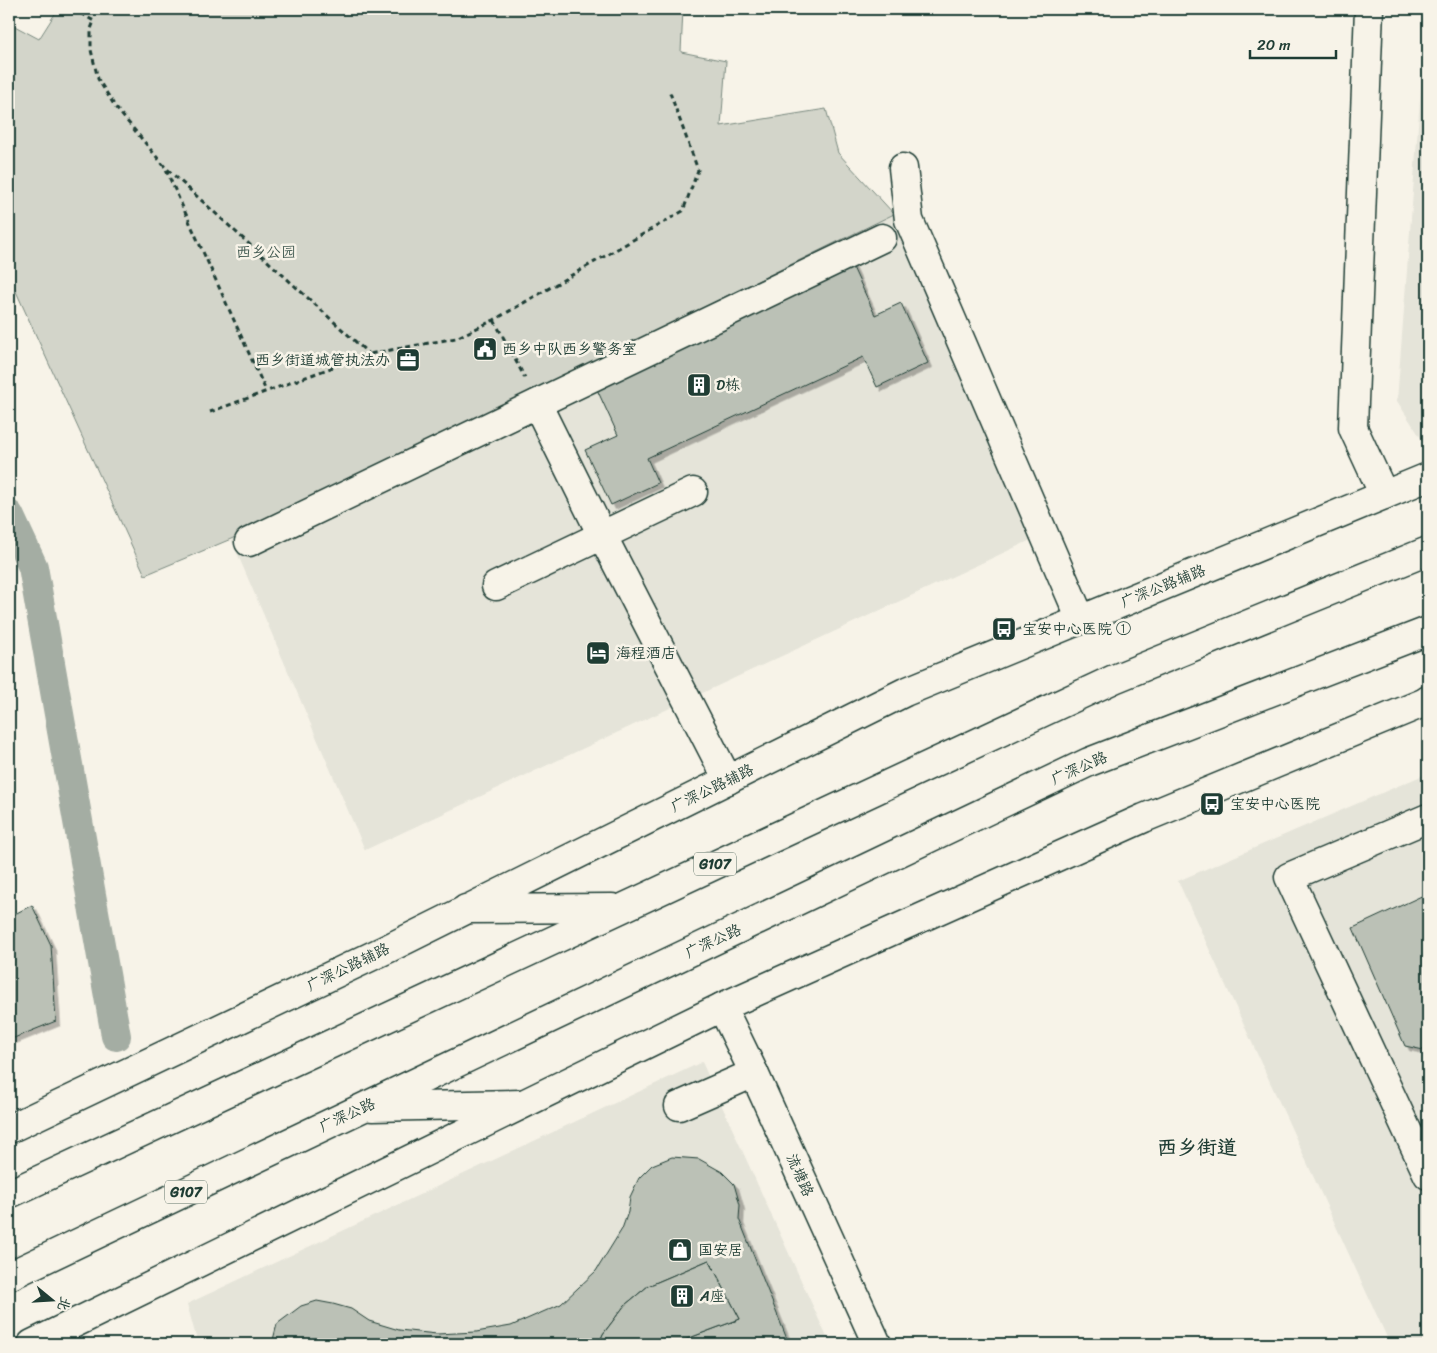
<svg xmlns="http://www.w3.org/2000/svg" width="1437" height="1353" font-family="Sriracha,'LXGW WenKai TC',sans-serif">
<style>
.built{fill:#e5e4d9}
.green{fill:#d3d5ca;stroke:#79897f}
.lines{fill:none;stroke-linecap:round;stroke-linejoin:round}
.canal{stroke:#a4ada3;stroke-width:30}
.building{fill:#bbc1b6;stroke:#1f3d34;filter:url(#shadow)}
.minor-casing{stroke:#1f3d34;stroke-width:31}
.major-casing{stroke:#1f3d34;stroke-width:31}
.highway-casing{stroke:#1f3d34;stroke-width:31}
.path{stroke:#1f3d34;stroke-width:3;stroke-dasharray:5 4;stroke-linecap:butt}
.minor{stroke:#f7f3e8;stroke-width:28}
.major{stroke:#f7f3e8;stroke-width:28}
.highway{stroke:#f7f3e8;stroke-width:28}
.labels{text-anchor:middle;stroke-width:5;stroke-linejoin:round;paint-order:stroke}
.shield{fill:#f7f3e8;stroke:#60746a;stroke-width:1}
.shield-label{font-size:14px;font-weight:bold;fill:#1f3d34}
.park-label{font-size:15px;fill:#435b52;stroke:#f7f3e8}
.poi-label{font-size:15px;fill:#1f3d34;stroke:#f7f3e8;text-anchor:start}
.street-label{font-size:15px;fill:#1f3d34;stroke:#f7f3e8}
.district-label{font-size:20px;font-weight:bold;fill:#1f3d34;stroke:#f7f3e8}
</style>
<defs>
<filter id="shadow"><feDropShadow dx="4.5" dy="4.5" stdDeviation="0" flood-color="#0004"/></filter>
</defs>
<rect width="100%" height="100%" fill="#f7f3e8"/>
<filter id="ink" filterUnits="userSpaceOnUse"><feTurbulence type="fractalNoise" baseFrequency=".02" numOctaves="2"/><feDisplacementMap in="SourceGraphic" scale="10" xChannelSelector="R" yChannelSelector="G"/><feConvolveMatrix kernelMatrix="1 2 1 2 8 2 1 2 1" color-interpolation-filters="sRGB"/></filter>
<g filter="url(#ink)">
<g class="built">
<path d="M 1427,9 L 1428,9 L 1428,449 L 1397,401 Z"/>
<path d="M 894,214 L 1033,539 L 365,850 L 231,539 Z"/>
<path d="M 1428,773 L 1428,1344 L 1390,1344 L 1178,881 Z"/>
<path d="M 702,1062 L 830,1344 L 198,1344 L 187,1304 Z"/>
</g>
<path class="green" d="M 58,9 L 683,9 L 681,52 L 726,61 L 721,126 L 826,109 L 838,153 L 894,214 L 231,539 L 145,575 L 9,276 L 9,23 L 39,39 Z"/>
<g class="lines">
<path class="canal" d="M 9,515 L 33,567 L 116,1036"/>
</g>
<g class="building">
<path d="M 851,263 L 875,315 L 901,303 L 928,363 L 877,387 L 863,357 L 647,458 L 658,483 L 611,505 L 585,450 L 618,435 L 594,383 Z"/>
<path d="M 1428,893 L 1428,1051 L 1405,1046 L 1353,928 Z"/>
<path d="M 32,905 L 51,945 L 56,1021 L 9,1040 L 9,917 Z"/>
<path d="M 672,1157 L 699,1159 L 722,1172 L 734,1184 L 740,1205 L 739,1219 L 789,1344 L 272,1344 L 277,1324 L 301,1306 L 317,1301 L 333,1304 L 351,1309 L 369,1321 L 399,1330 L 437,1334 L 476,1332 L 511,1326 L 561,1304 L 596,1271 L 622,1229 L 628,1212 L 630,1197 L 639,1178 L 652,1165 Z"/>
<path d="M 709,1260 L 740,1319 L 684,1340 L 679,1344 L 599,1344 L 603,1334 L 625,1305 L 648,1286 Z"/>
<path d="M 709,1260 L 740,1319 L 684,1340 L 679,1344 L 599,1344 L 603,1334 L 625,1305 L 648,1286 Z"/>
</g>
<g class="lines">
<defs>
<g id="minor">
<path d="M 1369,9 L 1353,428 L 1384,495"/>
<path d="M 903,168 L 909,220 L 1081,620"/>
<path d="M 537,404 L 602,535 L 728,780"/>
<path d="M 249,542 L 882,238"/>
<path d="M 496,586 L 693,492"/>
<path d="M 1428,818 L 1289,877 L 1428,1175"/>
<path d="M 679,1106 L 754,1073"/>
</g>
<g id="major">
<path d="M 722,1007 L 754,1073 L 877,1344"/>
<path d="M 9,1129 L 389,948 L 905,692 L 1428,477"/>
<path d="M 32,1344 L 722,1007 L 1144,818 L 1428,701"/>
</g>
<g id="highway">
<path d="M 1427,701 L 1428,700"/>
<path d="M 466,909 L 612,908"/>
<path d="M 372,1107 L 522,1104"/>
<path d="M 9,1194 L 1114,679 L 1428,551"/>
<path d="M 9,1276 L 1089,762 L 1428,631"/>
</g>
</defs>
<use href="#minor" class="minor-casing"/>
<use href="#major" class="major-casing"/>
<use href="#highway" class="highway-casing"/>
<g class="path">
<path d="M 73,9 L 94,21 L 91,29 L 91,50 L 98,79 L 116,108 L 132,127 L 165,167 L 369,354"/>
<path d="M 166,170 L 266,391"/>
<path d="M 494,320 L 525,378"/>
<path d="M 210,412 L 369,354 L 456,338 L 494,320 L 683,211 L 698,170 L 669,90"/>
</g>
<use href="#minor" class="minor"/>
<use href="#major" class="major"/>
<use href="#highway" class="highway"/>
</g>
</g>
<defs>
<symbol id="civic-square" viewBox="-11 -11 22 22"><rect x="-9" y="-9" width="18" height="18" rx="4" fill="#1f3d34" stroke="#f7f3e8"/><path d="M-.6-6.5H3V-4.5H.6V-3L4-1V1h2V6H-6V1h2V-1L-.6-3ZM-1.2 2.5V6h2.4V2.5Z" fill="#fff"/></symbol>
<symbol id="office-square" viewBox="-11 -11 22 22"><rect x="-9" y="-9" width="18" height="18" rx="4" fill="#1f3d34" stroke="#f7f3e8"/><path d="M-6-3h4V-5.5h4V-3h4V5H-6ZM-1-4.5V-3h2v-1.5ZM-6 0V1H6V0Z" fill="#fff"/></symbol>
<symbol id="building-square" viewBox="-11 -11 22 22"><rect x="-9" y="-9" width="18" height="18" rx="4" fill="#1f3d34" stroke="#f7f3e8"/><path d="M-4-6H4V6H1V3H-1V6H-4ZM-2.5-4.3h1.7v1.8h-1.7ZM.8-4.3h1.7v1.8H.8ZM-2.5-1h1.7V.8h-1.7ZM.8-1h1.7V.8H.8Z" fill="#fff"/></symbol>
<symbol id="bus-square" viewBox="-11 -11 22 22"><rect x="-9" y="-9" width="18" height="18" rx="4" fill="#1f3d34" stroke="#f7f3e8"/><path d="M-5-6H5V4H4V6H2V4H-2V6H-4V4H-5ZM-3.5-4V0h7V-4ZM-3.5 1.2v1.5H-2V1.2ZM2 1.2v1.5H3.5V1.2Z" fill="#fff"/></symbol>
<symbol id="hotel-square" viewBox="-11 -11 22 22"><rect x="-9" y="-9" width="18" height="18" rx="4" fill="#1f3d34" stroke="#f7f3e8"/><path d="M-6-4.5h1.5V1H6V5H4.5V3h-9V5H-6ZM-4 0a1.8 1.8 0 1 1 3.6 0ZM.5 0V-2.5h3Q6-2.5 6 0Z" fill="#fff"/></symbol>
<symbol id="shop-square" viewBox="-11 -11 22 22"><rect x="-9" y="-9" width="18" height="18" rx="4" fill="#1f3d34" stroke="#f7f3e8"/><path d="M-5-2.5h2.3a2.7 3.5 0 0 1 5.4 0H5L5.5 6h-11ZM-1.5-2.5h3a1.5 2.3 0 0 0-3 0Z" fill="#fff"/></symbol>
</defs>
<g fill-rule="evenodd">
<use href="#civic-square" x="471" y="335" width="28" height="28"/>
<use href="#office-square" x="394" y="346" width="28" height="28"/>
<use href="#building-square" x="685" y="371" width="28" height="28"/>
<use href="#bus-square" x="990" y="615" width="28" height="28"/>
<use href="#hotel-square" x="584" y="639" width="28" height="28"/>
<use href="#bus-square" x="1198" y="790" width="28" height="28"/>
<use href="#shop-square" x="666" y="1236" width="28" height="28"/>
<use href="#building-square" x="668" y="1282" width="28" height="28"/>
</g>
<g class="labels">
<g class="shield">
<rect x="694" y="852.5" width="42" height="23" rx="4"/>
<rect x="165" y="1180.5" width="42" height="23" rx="4"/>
</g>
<g class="shield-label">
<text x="715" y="869">G107</text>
<text x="186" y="1197">G107</text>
</g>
<g class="park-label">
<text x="266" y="257">西乡公园</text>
</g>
<g class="poi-label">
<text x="502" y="354">西乡中队西乡警务室</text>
<text x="390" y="365" text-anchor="end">西乡街道城管执法办</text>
<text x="716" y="390">D栋</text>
<text x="1022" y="634">宝安中心医院 ①</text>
<text x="616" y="658">海程酒店</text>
<text x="1230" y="809">宝安中心医院</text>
<text x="698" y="1255">国安居</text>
<text x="700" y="1301">A座</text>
</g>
<g class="street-label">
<text transform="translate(1163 586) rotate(-22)" y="5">广深公路辅路</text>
<text transform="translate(1079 768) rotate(-24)" y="5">广深公路</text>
<text transform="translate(712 788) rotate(-26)" y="5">广深公路辅路</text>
<text transform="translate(713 941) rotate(-25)" y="5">广深公路</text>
<text transform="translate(348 967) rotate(-26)" y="5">广深公路辅路</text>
<text transform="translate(347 1115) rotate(-25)" y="5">广深公路</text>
<text transform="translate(800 1175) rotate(66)" y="5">流塘路</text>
</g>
<g class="district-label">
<text x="1197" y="1154">西乡街道</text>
</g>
</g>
<rect width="1437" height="1353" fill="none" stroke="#f7f3e8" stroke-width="30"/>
<rect x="15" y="15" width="1407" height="1323" fill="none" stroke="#1f3d34" stroke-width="2" filter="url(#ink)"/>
<g transform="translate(52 1300) rotate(108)" stroke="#f7f3e8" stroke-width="4" paint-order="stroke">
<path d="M0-4L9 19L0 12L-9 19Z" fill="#1f3d34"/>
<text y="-8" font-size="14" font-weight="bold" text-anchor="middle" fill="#1f3d34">北</text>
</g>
<path d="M1250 50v8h86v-8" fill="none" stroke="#1f3d34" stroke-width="2.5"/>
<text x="1257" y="50" font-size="15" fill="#1f3d34" stroke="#f7f3e8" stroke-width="4" paint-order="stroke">20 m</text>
</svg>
